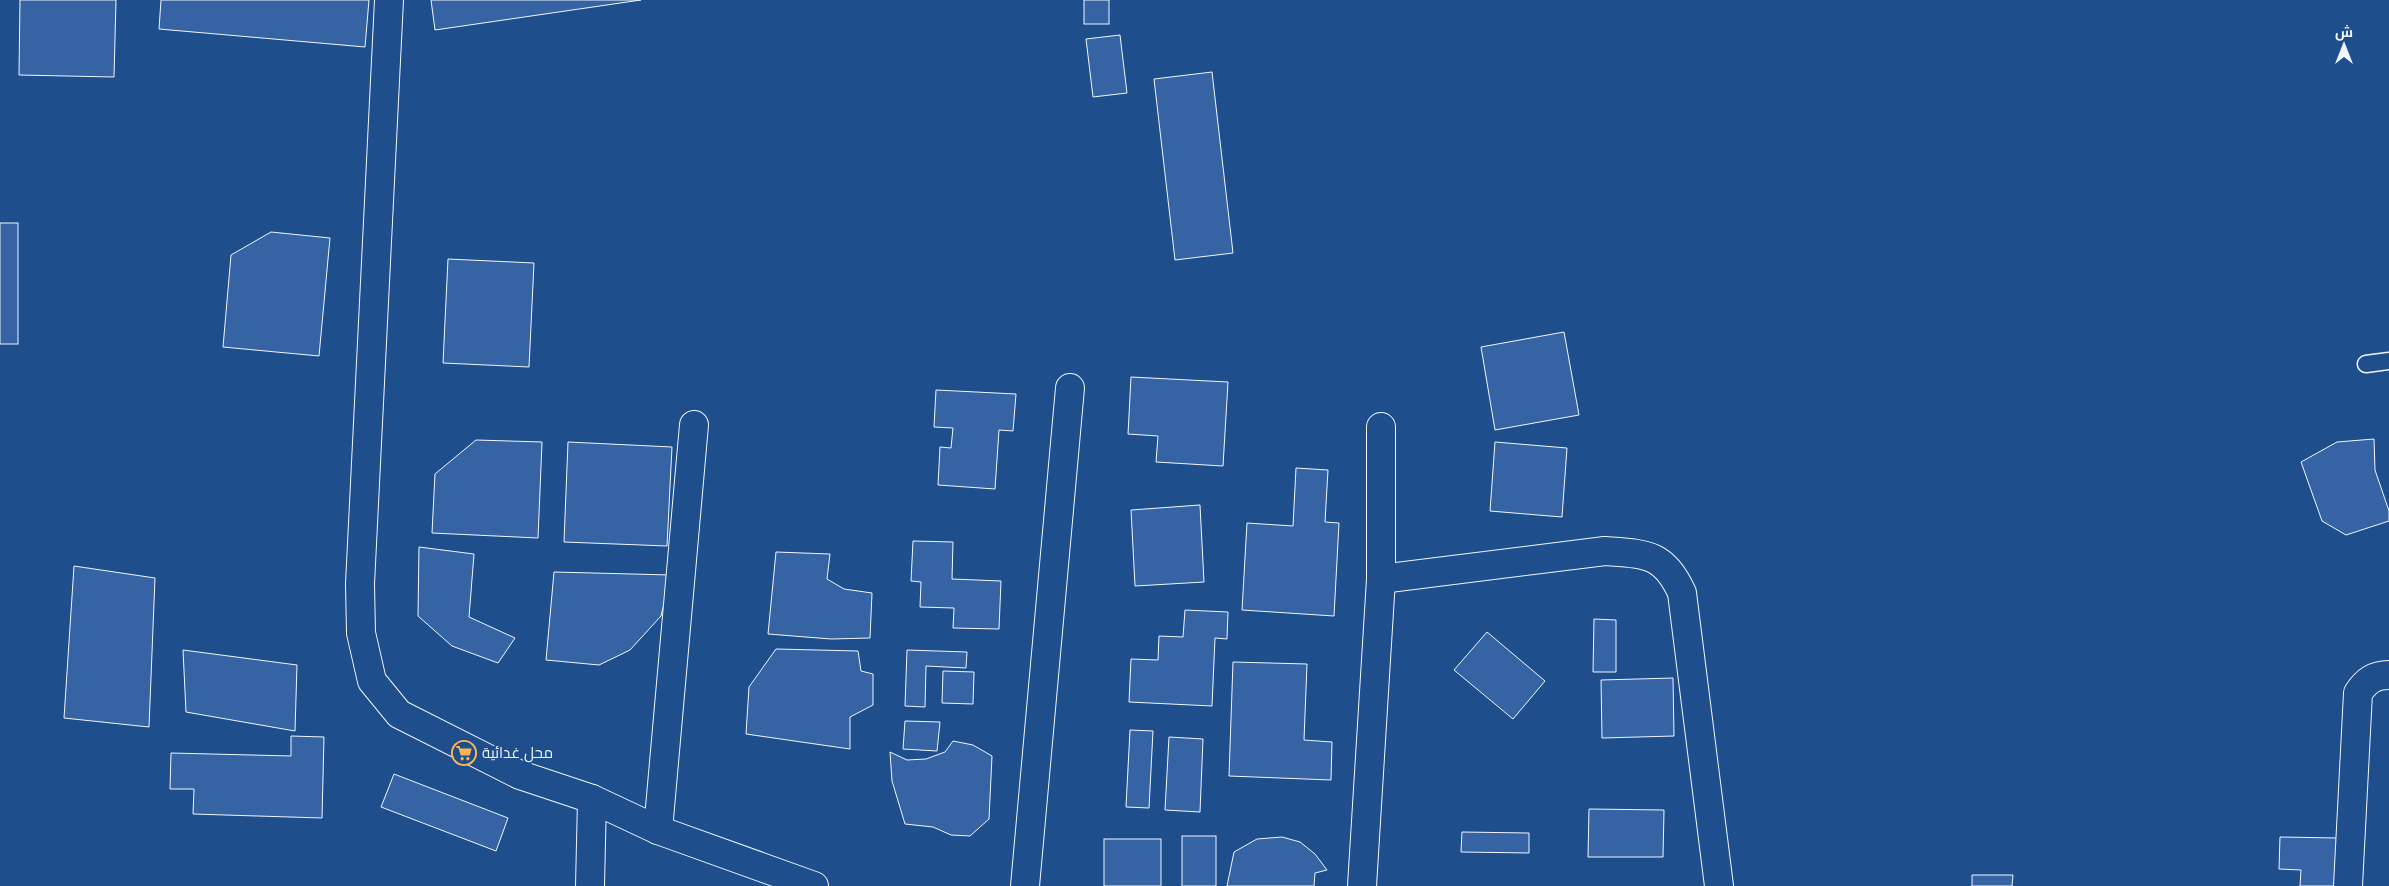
<svg xmlns="http://www.w3.org/2000/svg" width="2389" height="886" font-family="'Fira Sans',Cairo,sans-serif">
<style>
.building{fill:#3563a3;stroke:#f2f6ff}
.lines{fill:none;stroke-linecap:round;stroke-linejoin:round}
.lane-casing{stroke:#f2f6ff;stroke-width:19}
.street-casing{stroke:#f2f6ff;stroke-width:30}
.lane{stroke:#1f4e8c;stroke-width:16}
.street{stroke:#1f4e8c;stroke-width:28}
.labels{text-anchor:middle;stroke-width:4;stroke-linejoin:round;paint-order:stroke}
.poi-label{font-size:15px;fill:#f2f6ff;stroke:#1f4e8c;text-anchor:start}
</style>
<rect width="100%" height="100%" fill="#1f4e8c"/>
<g class="building">
<path d="M 20,0 L 116,0 L 114,77 L 19,75 Z"/>
<path d="M 161,0 L 369,0 L 365,47 L 159,29 Z"/>
<path d="M 431,0 L 641,0 L 435,30 Z"/>
<rect x="1084" y="0" width="25" height="24"/>
<path d="M 1120,35 L 1127,93 L 1093,97 L 1086,39 Z"/>
<path d="M 1212,72 L 1233,253 L 1175,260 L 1154,79 Z"/>
<rect x="0" y="223" width="18" height="121"/>
<path d="M 271,232 L 330,238 L 319,356 L 223,347 L 231,255 Z"/>
<path d="M 448,259 L 534,263 L 529,367 L 443,363 Z"/>
<path d="M 1564,332 L 1579,415 L 1495,430 L 1481,347 Z"/>
<path d="M 1131,377 L 1228,382 L 1223,466 L 1156,462 L 1158,436 L 1128,434 Z"/>
<path d="M 936,390 L 1016,394 L 1013,431 L 999,430 L 995,489 L 938,485 L 940,447 L 951,448 L 953,428 L 934,427 Z"/>
<path d="M 2374,439 L 2375,470 L 2389,511 L 2389,521 L 2346,535 L 2322,521 L 2301,462 L 2337,442 Z"/>
<path d="M 476,440 L 542,442 L 538,538 L 432,533 L 435,474 Z"/>
<path d="M 568,442 L 672,447 L 667,546 L 564,542 Z"/>
<path d="M 1495,442 L 1567,448 L 1562,517 L 1490,511 Z"/>
<path d="M 1296,468 L 1328,470 L 1325,522 L 1339,523 L 1334,616 L 1242,610 L 1247,523 L 1293,526 Z"/>
<path d="M 1200,505 L 1204,582 L 1135,586 L 1131,510 Z"/>
<path d="M 913,541 L 953,542 L 952,579 L 1001,581 L 999,629 L 953,628 L 954,608 L 920,607 L 921,582 L 911,581 Z"/>
<path d="M 419,547 L 474,554 L 469,617 L 515,638 L 498,663 L 452,646 L 418,616 Z"/>
<path d="M 776,552 L 830,554 L 827,579 L 844,589 L 872,593 L 870,638 L 831,639 L 768,634 Z"/>
<path d="M 74,566 L 155,578 L 149,727 L 64,718 Z"/>
<path d="M 554,572 L 671,575 L 661,616 L 630,650 L 599,665 L 546,660 Z"/>
<path d="M 1185,610 L 1228,612 L 1227,639 L 1215,638 L 1212,706 L 1129,702 L 1131,659 L 1158,660 L 1159,636 L 1183,637 Z"/>
<path d="M 1594,619 L 1616,620 L 1616,672 L 1593,672 Z"/>
<path d="M 1487,632 L 1545,681 L 1513,719 L 1454,670 Z"/>
<path d="M 776,649 L 858,651 L 861,671 L 873,674 L 873,705 L 850,717 L 850,749 L 746,734 L 749,687 Z"/>
<path d="M 183,650 L 297,665 L 295,731 L 186,712 Z"/>
<path d="M 907,650 L 967,652 L 966,668 L 926,666 L 925,707 L 905,706 Z"/>
<path d="M 1233,662 L 1307,664 L 1304,740 L 1332,742 L 1331,780 L 1229,776 Z"/>
<path d="M 943,671 L 974,672 L 973,704 L 942,703 Z"/>
<path d="M 1673,678 L 1674,736 L 1602,738 L 1601,680 Z"/>
<path d="M 905,721 L 940,722 L 937,751 L 903,749 Z"/>
<path d="M 1130,730 L 1153,731 L 1149,808 L 1126,807 Z"/>
<path d="M 291,736 L 324,737 L 322,818 L 193,814 L 194,789 L 170,789 L 171,753 L 291,756 Z"/>
<path d="M 1169,737 L 1203,739 L 1200,812 L 1165,810 Z"/>
<path d="M 953,741 L 973,745 L 992,756 L 989,819 L 970,836 L 951,835 L 933,827 L 905,824 L 892,781 L 890,752 L 907,760 L 926,759 L 945,752 Z"/>
<path d="M 394,774 L 508,818 L 496,851 L 381,807 Z"/>
<path d="M 1589,809 L 1664,810 L 1663,857 L 1588,857 Z"/>
<path d="M 1462,832 L 1529,833 L 1529,853 L 1461,852 Z"/>
<rect x="1182" y="836" width="34" height="50"/>
<path d="M 1282,837 L 1300,842 L 1315,854 L 1327,870 L 1315,873 L 1314,886 L 1227,886 L 1234,852 L 1257,839 Z"/>
<path d="M 2280,837 L 2338,838 L 2337,886 L 2300,886 L 2301,870 L 2279,869 Z"/>
<rect x="1104" y="839" width="57" height="47"/>
<path d="M 1972,875 L 2013,875 L 2012,886 L 1972,886 Z"/>
</g>
<g class="lines">
<defs>
<path id="lane" d="M 2366,364 L 2389,361"/>
<g id="street">
<path d="M 389,0 L 360,584 L 361,633 L 372,681 L 399,714 L 520,775 L 592,799 L 658,830 L 814,886"/>
<path d="M 1381,579 L 1605,551 C 1646,554 1664,553 1682,593 L 1719,886"/>
<path d="M 658,830 L 694,425"/>
<path d="M 590,886 L 592,799"/>
<path d="M 1025,886 L 1070,388"/>
<path d="M 1362,886 L 1381,579 L 1381,427"/>
<path d="M 2348,886 L 2358,693 C 2366,681 2374,675 2389,675"/>
</g>
</defs>
<use href="#lane" class="lane-casing"/>
<use href="#street" class="street-casing"/>
<use href="#lane" class="lane"/>
<use href="#street" class="street"/>
</g>
<defs>
<symbol id="supermarket-ring" viewBox="-11 -11 22 22"><circle r="9.5" fill="#1f4e8c" stroke="#ffb74d" stroke-width="1.5"/><path d="M-6-5.5h2.5l.6 2H6L4.5 2H-2.5L-4.4-4H-6ZM-1.5 3.2a1.3 1.3 0 1 0 .1 0ZM3 3.2a1.3 1.3 0 1 0 .1 0Z" fill="#ffb74d"/></symbol>
</defs>
<g fill-rule="evenodd">
<use href="#supermarket-ring" x="450" y="739" width="28" height="28"/>
</g>
<g class="labels">
<g class="poi-label">
<text x="482" y="758">محل غدائية</text>
</g>
</g>
<g transform="translate(2344 45)" stroke="#1f4e8c" stroke-width="4" paint-order="stroke">
<path d="M0-4L9 19L0 12L-9 19Z" fill="#f2f6ff"/>
<text y="-8" font-size="14" font-weight="bold" text-anchor="middle" fill="#f2f6ff">ش</text>
</g>
</svg>
